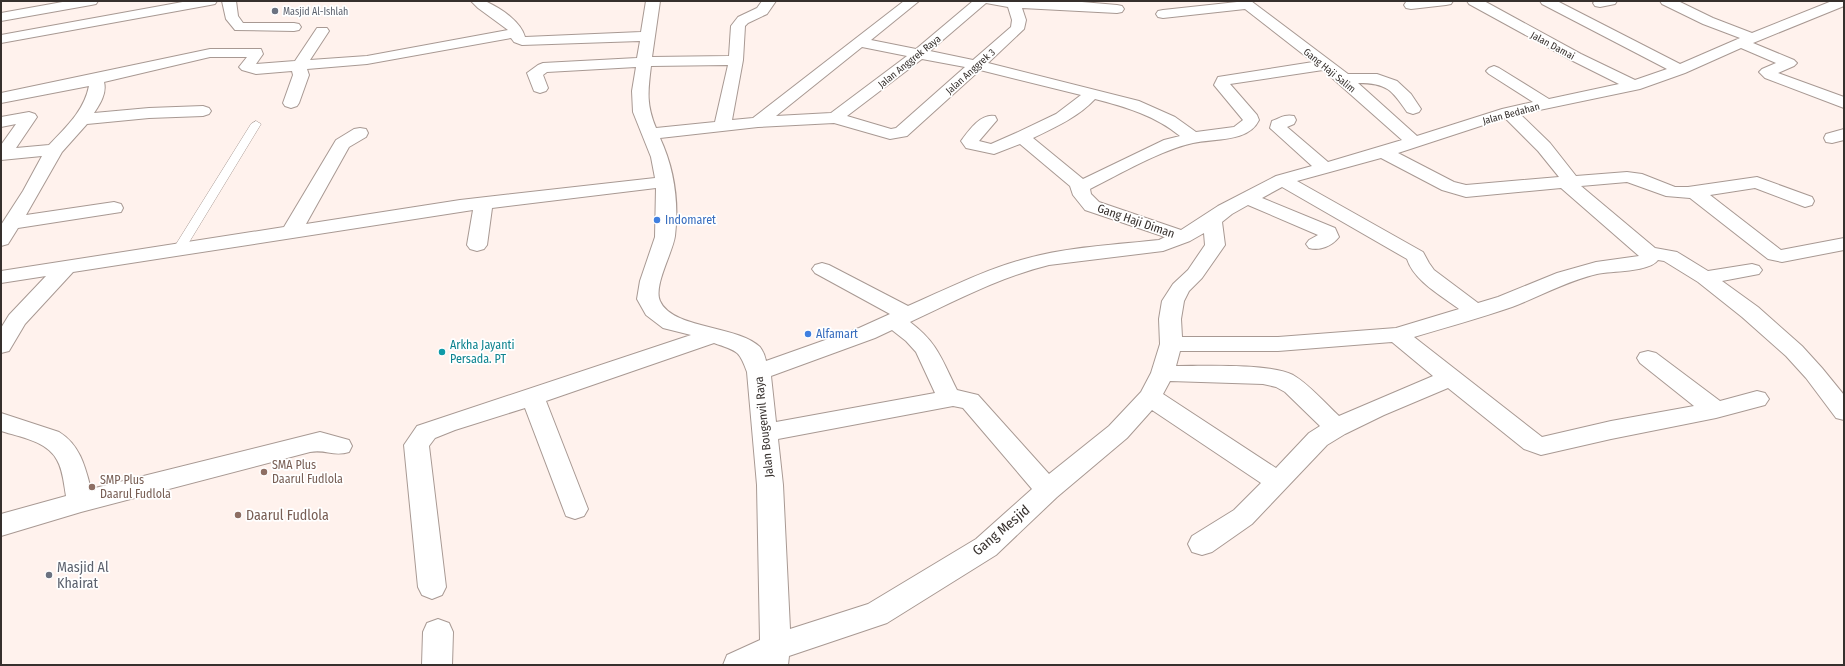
<svg xmlns="http://www.w3.org/2000/svg" width="1845" height="666" font-family="'Fira Sans Condensed',sans-serif">
<style>
.lines{fill:none;stroke-linecap:round;stroke-linejoin:round}
.lane-casing{stroke:#a89993;stroke-width:1}
.street-casing{stroke:#a89993;stroke-width:2}
.lane{fill:#fff;fill-rule:evenodd}
.street{fill:#fff;fill-rule:evenodd}
.worship-dot{fill:#6b7280;stroke:#fff;stroke-width:1.5}
.shop-dot{fill:#3f7fe0;stroke:#fff;stroke-width:1.5}
.culture-dot{fill:#0f9aa8;stroke:#fff;stroke-width:1.5}
.education-dot{fill:#8d6e63;stroke:#fff;stroke-width:1.5}
.labels{text-anchor:middle;stroke-width:3.5;stroke-linejoin:round;paint-order:stroke}
.far-worship-label{font-size:10px;fill:#5b616d;stroke:#fff;text-anchor:start}
.far-street-label{font-size:10px;fill:#36302d;stroke:#fff}
.shop-label{font-size:12px;fill:#366cbe;stroke:#fff;text-anchor:start}
.street-label{font-size:12px;fill:#36302d;stroke:#fff}
.culture-label{font-size:12px;fill:#0d838f;stroke:#fff;text-anchor:start}
.education-label{font-size:12px;fill:#785e54;stroke:#fff;text-anchor:start}
.near-education-label{font-size:14px;fill:#785e54;stroke:#fff;text-anchor:start}
.near-street-label{font-size:14px;fill:#36302d;stroke:#fff}
.near-worship-label{font-size:14px;fill:#5b616d;stroke:#fff;text-anchor:start}
</style>
<rect width="100%" height="100%" fill="#fff2ed"/>
<g class="lines">
<defs>
<path id="lane" d="M 256,121 L 261,124 L 185,249 L 179,253 L 175,251 L 173,249 L 251,124 Z"/>
<g id="street">
<path d="M 68,1 L 98,1 L 96,4 L 91,5 L 1,21 L 1,13 Z"/>
<path d="M 188,1 L 217,1 L 215,4 L 210,5 L 1,43 L 1,35 Z"/>
<path d="M 222,1 L 236,1 L 238,16 L 243,23 L 294,23 L 299,24 L 301,27 L 299,30 L 294,31 L 235,30 L 226,19 Z"/>
<path d="M 471,1 C 476,1 483,0 487,2 C 502,9 521,22 525,37 L 641,32 L 646,1 L 660,1 L 652,57 L 729,56 L 731,26 L 738,17 L 757,8 L 762,1 L 776,1 L 767,14 L 748,23 L 745,26 L 743,60 L 732,120 L 753,118 L 904,1 L 919,1 L 871,40 L 916,49 L 973,1 L 1083,1 L 1082,2 L 1117,5 L 1122,6 L 1124,9 L 1122,12 L 1117,13 L 1022,8 L 1026,20 L 1024,29 L 988,63 L 1139,101 L 1175,117 L 1196,132 L 1234,127 L 1243,120 L 1214,85 L 1218,77 L 1313,62 L 1245,9 L 1163,18 L 1158,17 L 1156,14 L 1158,11 L 1163,10 L 1237,2 L 1236,1 L 1251,1 L 1348,74 L 1377,74 L 1397,81 L 1411,94 L 1421,109 L 1419,112 L 1413,114 L 1407,112 C 1392,90 1387,83 1358,83 L 1417,136 L 1502,109 L 1533,102 L 1489,74 L 1486,71 L 1489,68 L 1494,66 L 1499,68 L 1549,99 L 1619,84 L 1571,60 L 1469,4 L 1467,1 L 1484,1 L 1581,54 L 1635,80 L 1667,69 L 1542,4 L 1540,1 L 1557,1 L 1680,64 L 1740,38 L 1703,24 L 1662,4 L 1660,1 L 1678,1 L 1713,18 L 1752,33 L 1832,1 L 1844,1 L 1844,6 L 1753,43 L 1794,60 L 1797,63 L 1794,66 L 1778,73 L 1844,97 L 1844,108 L 1765,78 L 1759,72 L 1762,69 L 1776,63 L 1741,48 L 1685,73 L 1640,89 L 1520,114 L 1550,143 L 1576,176 L 1627,172 L 1642,174 L 1675,187 L 1688,187 L 1757,177 L 1812,197 L 1814,201 L 1812,205 L 1805,207 L 1755,188 L 1710,195 L 1781,250 L 1844,238 L 1844,250 L 1782,262 L 1768,259 L 1690,198 L 1666,196 L 1627,182 L 1581,186 L 1655,248 L 1677,252 L 1708,271 L 1752,264 L 1759,266 L 1762,270 L 1759,274 L 1722,281 L 1758,307 L 1802,346 L 1822,368 L 1844,395 L 1844,420 L 1836,418 L 1806,378 L 1786,356 L 1742,317 L 1698,282 L 1664,261 L 1658,260 C 1650,272 1611,271 1597,274 C 1567,281 1541,296 1512,307 C 1480,318 1447,327 1414,337 L 1542,437 L 1611,421 L 1694,406 L 1640,363 L 1637,358 L 1640,353 L 1648,351 L 1656,353 L 1720,401 L 1757,391 L 1765,393 L 1769,399 L 1765,405 L 1716,418 L 1611,439 L 1541,455 L 1524,449 L 1448,388 L 1384,415 L 1345,434 L 1327,445 L 1252,524 L 1212,552 L 1202,555 L 1192,552 L 1188,544 L 1192,536 L 1234,510 L 1261,483 L 1152,410 L 1127,438 L 1057,497 L 996,555 L 887,623 L 789,656 L 788,665 L 723,665 L 727,655 L 760,640 L 757,485 L 747,372 C 739,349 736,351 714,343 L 546,401 L 588,509 L 584,516 L 575,519 L 566,516 L 525,408 L 455,430 L 435,438 L 429,446 L 446,587 L 442,595 L 432,599 L 422,595 L 418,587 L 404,445 L 417,426 L 691,335 L 663,328 L 646,315 L 637,299 L 640,281 L 655,237 L 656,188 L 492,208 L 487,245 L 484,249 L 477,251 L 470,249 L 467,245 L 473,210 L 73,272 L 25,324 L 9,351 L 1,353 L 1,328 L 9,315 L 46,276 L 1,283 L 1,271 L 284,227 L 336,140 L 354,129 L 360,128 L 366,129 L 368,133 L 366,137 L 349,147 L 306,224 L 460,200 L 655,178 L 651,157 L 633,112 L 632,91 L 636,67 L 547,72 L 543,75 L 548,88 L 546,91 L 540,93 L 534,91 L 527,73 L 538,65 L 543,63 L 637,58 L 640,41 L 522,45 L 514,42 L 511,38 L 367,64 L 307,69 L 309,75 L 299,103 L 297,106 L 291,108 L 285,106 L 283,103 L 293,75 L 292,71 L 256,74 L 242,70 L 239,67 L 247,57 L 210,57 L 104,82 C 107,93 100,104 94,113 L 149,108 L 203,106 L 209,108 L 211,111 L 209,114 L 203,116 L 149,118 L 87,124 L 62,152 L 26,215 L 114,202 L 121,204 L 123,208 L 121,212 L 18,228 L 8,244 L 1,246 L 1,225 L 23,191 L 42,156 L 1,160 L 1,145 L 16,124 L 1,127 L 1,117 L 29,112 L 35,114 L 37,117 L 16,148 L 49,145 C 66,127 84,111 89,86 L 1,103 L 1,93 L 210,49 L 261,49 L 263,54 L 256,64 L 295,61 L 317,28 L 327,28 L 329,31 L 310,60 L 367,56 L 508,30 L 478,8 ZM 986,3 L 1008,7 L 1012,20 L 1011,27 L 973,60 L 930,51 ZM 862,47 L 907,56 L 831,113 L 776,116 ZM 922,59 L 965,67 L 896,128 L 891,129 L 847,116 ZM 728,65 L 715,122 L 656,128 C 646,104 648,91 651,66 ZM 980,70 L 1081,95 L 1056,114 L 1016,133 L 991,144 L 979,141 L 997,120 L 995,116 C 981,113 969,130 961,141 L 966,148 L 994,154 L 1020,144 L 1070,186 L 1073,195 L 1085,210 L 1165,237 L 1159,240 C 1114,245 1065,247 1021,260 C 982,271 945,290 908,306 L 829,265 L 822,263 L 815,265 L 812,269 L 815,273 L 890,314 L 859,328 L 766,361 C 765,356 763,351 760,347 C 737,325 672,329 660,301 C 653,286 673,252 675,236 C 679,203 674,168 660,138 L 758,127 L 834,123 L 890,139 L 907,136 ZM 1323,70 L 1402,140 L 1328,162 L 1287,127 L 1294,124 L 1296,120 L 1294,116 C 1285,114 1280,118 1272,121 L 1270,128 L 1312,166 L 1276,176 L 1218,206 L 1181,230 L 1099,202 L 1091,194 L 1090,189 C 1120,174 1161,150 1193,143 C 1214,138 1248,143 1259,120 L 1257,115 L 1230,84 ZM 1095,99 C 1126,107 1156,116 1180,136 L 1164,140 L 1083,179 L 1033,138 C 1056,127 1078,117 1095,99 ZM 1505,118 L 1538,151 L 1559,177 L 1466,185 L 1454,182 L 1398,153 ZM 1381,158 L 1442,190 L 1466,197 L 1561,188 L 1639,256 L 1596,262 L 1557,273 L 1498,297 L 1478,303 L 1434,270 L 1429,263 L 1423,252 L 1297,181 ZM 1282,187 L 1407,259 C 1414,281 1442,296 1459,309 L 1396,328 L 1278,337 L 1182,337 L 1181,319 L 1184,301 L 1189,291 L 1202,278 L 1225,245 L 1222,222 L 1232,214 L 1248,205 L 1318,235 L 1309,240 L 1306,244 L 1309,248 C 1320,251 1332,246 1339,237 L 1335,228 L 1262,198 ZM 1204,233 L 1205,245 L 1188,270 L 1173,284 L 1162,301 L 1159,319 L 1160,344 L 1151,373 L 1141,392 L 1109,426 L 1049,474 L 978,395 L 957,390 C 942,360 938,343 910,322 C 955,301 1000,277 1049,265 L 1163,251 L 1190,241 ZM 892,330 L 906,341 L 916,352 L 935,393 L 776,422 L 771,376 L 875,338 ZM 1392,342 L 1433,376 L 1339,416 C 1325,403 1310,385 1293,375 C 1270,363 1204,366 1176,366 L 1180,351 L 1278,351 ZM 1170,381 L 1263,384 L 1276,387 L 1285,392 L 1320,426 L 1309,433 L 1276,468 L 1163,394 ZM 953,406 L 963,408 L 1032,489 L 976,539 L 868,604 L 790,629 L 783,485 L 778,439 Z"/>
<path d="M 1411,1 L 1453,1 L 1451,4 L 1446,5 L 1411,9 L 1406,8 L 1404,5 L 1406,2 Z"/>
<path d="M 1595,1 L 1617,1 L 1615,4 L 1600,7 L 1595,6 L 1593,3 Z"/>
<path d="M 1844,129 L 1844,140 L 1832,143 L 1826,142 L 1824,138 L 1826,134 Z"/>
<path d="M 1,413 L 59,432 C 80,445 85,466 91,489 L 320,432 L 349,440 L 352,446 L 349,452 C 333,457 326,449 310,452 L 81,512 L 1,536 L 1,514 L 66,496 C 64,485 63,470 57,460 C 47,441 20,437 1,431 Z"/>
<path d="M 438,619 L 449,623 L 453,632 L 452,665 L 422,665 L 423,632 L 427,623 Z"/>
</g>
</defs>
<use href="#lane" class="lane-casing"/>
<use href="#street" class="street-casing"/>
<use href="#lane" class="lane"/>
<use href="#street" class="street"/>
</g>
<g class="worship-dot">
<circle cx="275" cy="11" r="4"/>
<circle cx="49" cy="575" r="4"/>
</g>
<g class="shop-dot">
<circle cx="657" cy="220" r="4"/>
<circle cx="808" cy="334" r="4"/>
</g>
<circle class="culture-dot" cx="442" cy="352" r="4"/>
<g class="education-dot">
<circle cx="264" cy="472" r="4"/>
<circle cx="92" cy="487" r="4"/>
<circle cx="238" cy="515" r="4"/>
</g>
<g class="labels">
<g class="far-worship-label">
<text x="283" y="15">Masjid Al-Ishlah</text>
</g>
<g class="far-street-label">
<text transform="translate(1553 45) rotate(28)" y="4">Jalan Damai</text>
<text transform="translate(909 61) rotate(-39)" y="4">Jalan Anggrek Raya</text>
<text transform="translate(1330 70) rotate(39)" y="4">Gang Haji Salim</text>
<text transform="translate(970 71) rotate(-42)" y="4">Jalan Anggrek 3</text>
<text transform="translate(1511 113) rotate(-15)" y="4">Jalan Bedahan</text>
</g>
<g class="shop-label">
<text x="665" y="224">Indomaret</text>
<text x="816" y="338">Alfamart</text>
</g>
<g class="street-label">
<text transform="translate(1136 221) rotate(19)" y="4">Gang Haji Diman</text>
<text transform="translate(764 427) rotate(-96)" y="4">Jalan Bougenvil Raya</text>
</g>
<g class="culture-label">
<text x="450" y="349">Arkha Jayanti<tspan x="450" dy="14">Persada. PT</tspan></text>
</g>
<g class="education-label">
<text x="272" y="469">SMA Plus<tspan x="272" dy="14">Daarul Fudlola</tspan></text>
<text x="100" y="484">SMP Plus<tspan x="100" dy="14">Daarul Fudlola</tspan></text>
</g>
<g class="near-education-label">
<text x="246" y="520">Daarul Fudlola</text>
</g>
<g class="near-street-label">
<text transform="translate(1001 530) rotate(-40)" y="5">Gang Mesjid</text>
</g>
<g class="near-worship-label">
<text x="57" y="572">Masjid Al<tspan x="57" dy="16">Khairat</tspan></text>
</g>
</g>
<rect width="1845" height="666" fill="none" stroke="#36302d" stroke-width="4"/>
</svg>
